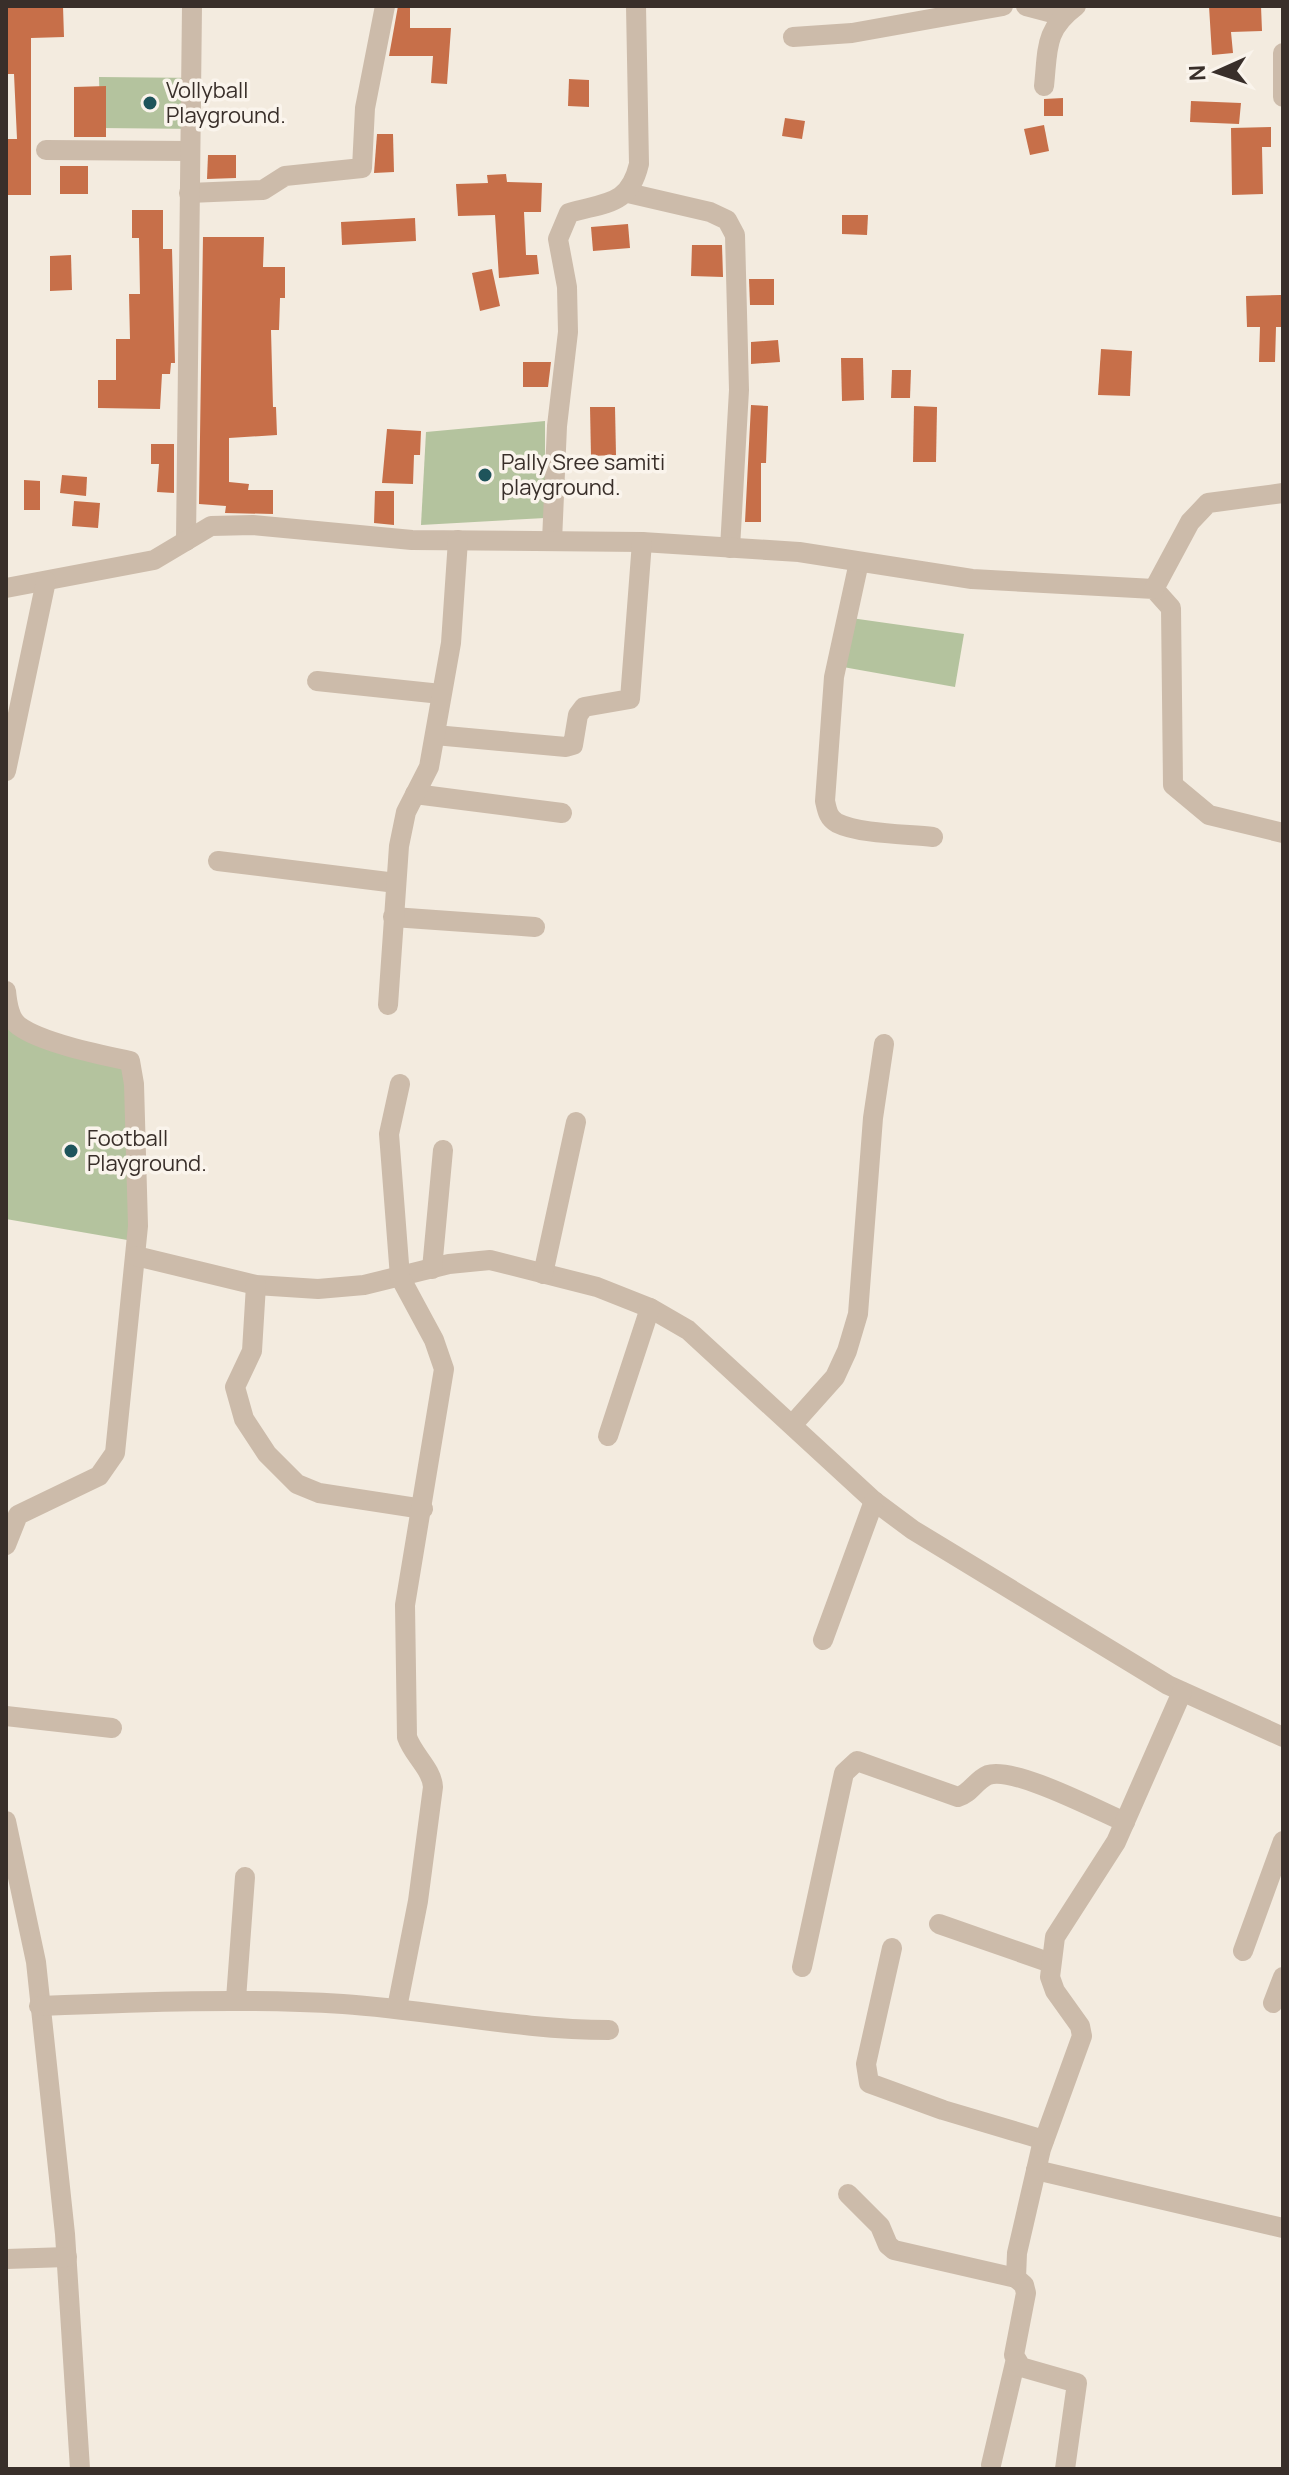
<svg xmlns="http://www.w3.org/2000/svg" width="1289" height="2475" font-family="Manrope,sans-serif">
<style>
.green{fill:#b4c39e}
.building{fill:#c76f49}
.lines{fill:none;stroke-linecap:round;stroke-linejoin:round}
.minor{stroke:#cba;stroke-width:20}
.poi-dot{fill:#1e545b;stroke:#faf4ec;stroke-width:3}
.labels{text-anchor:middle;stroke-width:7;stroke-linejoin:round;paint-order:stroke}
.poi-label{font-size:22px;fill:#392f2a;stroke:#faf4ec;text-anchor:start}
</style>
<rect width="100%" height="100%" fill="#f3ebdf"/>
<g class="green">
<path d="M 99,77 L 201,78 L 200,129 L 100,128 Z"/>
<path d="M 545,421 L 545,518 L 421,525 L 426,432 Z"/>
<path d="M 851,618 L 964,634 L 955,687 L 843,667 Z"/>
<path d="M 6,1027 L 130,1061 L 133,1241 L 6,1219 Z"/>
</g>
<g class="building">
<path d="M 6,6 L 63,6 L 64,37 L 31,38 L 31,195 L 6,195 L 7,139 L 17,139 L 14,74 L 7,74 Z"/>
<path d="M 398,6 L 410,6 L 410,28 L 451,28 L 447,84 L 431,83 L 433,56 L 389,56 Z"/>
<path d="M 1209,6 L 1261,6 L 1262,31 L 1231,32 L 1233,53 L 1212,55 Z"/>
<path d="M 569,79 L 589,80 L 589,107 L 568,106 Z"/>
<path d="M 106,86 L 106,137 L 74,137 L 74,87 Z"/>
<path d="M 1063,98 L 1063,116 L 1044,116 L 1044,99 Z"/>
<path d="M 1191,101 L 1241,103 L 1239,124 L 1190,122 Z"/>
<path d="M 785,118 L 805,121 L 802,139 L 782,136 Z"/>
<path d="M 1044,125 L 1049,151 L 1030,155 L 1024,129 Z"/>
<path d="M 1271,127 L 1271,147 L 1262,147 L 1263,194 L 1232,195 L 1231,128 Z"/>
<path d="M 377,134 L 393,134 L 394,172 L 374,173 Z"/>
<path d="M 208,155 L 236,155 L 236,178 L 207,179 Z"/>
<rect x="60" y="166" width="28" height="28"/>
<path d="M 506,174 L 507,182 L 542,183 L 541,212 L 524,212 L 526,255 L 537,255 L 539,274 L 499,278 L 495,215 L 458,216 L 456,184 L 488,183 L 487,175 Z"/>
<path d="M 132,210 L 163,210 L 163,249 L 172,249 L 175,363 L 171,363 L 170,374 L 162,374 L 160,409 L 98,408 L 98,380 L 116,380 L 116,339 L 130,339 L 129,294 L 140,294 L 139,238 L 132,238 Z"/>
<path d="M 842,215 L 868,215 L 867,235 L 842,234 Z"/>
<path d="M 415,218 L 416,241 L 342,245 L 341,222 Z"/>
<path d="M 628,224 L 630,248 L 593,251 L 591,227 Z"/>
<path d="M 203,237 L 264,237 L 263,267 L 285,267 L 285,298 L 280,298 L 279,330 L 271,330 L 273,407 L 276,407 L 277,435 L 229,438 L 229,482 L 249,484 L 248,490 L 273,490 L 273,514 L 225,513 L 226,506 L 199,504 Z"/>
<path d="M 692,245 L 722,245 L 723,277 L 691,276 Z"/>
<path d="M 71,255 L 72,290 L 50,291 L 50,256 Z"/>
<path d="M 492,269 L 500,306 L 480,311 L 472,273 Z"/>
<path d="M 749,279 L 774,279 L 774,305 L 750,305 Z"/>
<path d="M 1281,295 L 1282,327 L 1276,327 L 1275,362 L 1259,362 L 1260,327 L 1247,327 L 1246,296 Z"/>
<path d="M 778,340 L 780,362 L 751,364 L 751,342 Z"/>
<path d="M 1101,349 L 1132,351 L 1130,396 L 1098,395 Z"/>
<path d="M 841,358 L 863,358 L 864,400 L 842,401 Z"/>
<path d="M 523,362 L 551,362 L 548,387 L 523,387 Z"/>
<path d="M 892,370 L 911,370 L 910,398 L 891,398 Z"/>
<path d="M 751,405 L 768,406 L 766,463 L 761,463 L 761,522 L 745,522 Z"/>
<path d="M 914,406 L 937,407 L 936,462 L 913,462 Z"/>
<path d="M 590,407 L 615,407 L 616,455 L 591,456 Z"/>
<path d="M 387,429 L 421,431 L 420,455 L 414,455 L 413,484 L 382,483 Z"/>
<path d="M 151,444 L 174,444 L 174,493 L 157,492 L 159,464 L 151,464 Z"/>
<path d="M 62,475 L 87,477 L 86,496 L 60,493 Z"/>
<path d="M 24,480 L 40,481 L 40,510 L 24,510 Z"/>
<path d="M 375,491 L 394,491 L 394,525 L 374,523 Z"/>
<path d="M 74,501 L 100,503 L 98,528 L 72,526 Z"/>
</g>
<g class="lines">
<g class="minor">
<path d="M 1026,6 L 1064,16"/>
<path d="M 793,37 L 852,33 L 1003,6"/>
<path d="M 1283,53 L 1283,97"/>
<path d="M 1044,86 C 1048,49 1044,30 1076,6"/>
<path d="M 46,150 L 190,151"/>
<path d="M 189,193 L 263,190 L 285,176 L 362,168 L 365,108 L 385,6"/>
<path d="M 628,193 L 710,212 L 727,220 L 735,235 L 739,390 L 730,548"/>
<path d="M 186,541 L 192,6"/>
<path d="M 552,541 L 557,426 L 568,332 L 567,287 L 558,239 L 569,213 C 606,202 629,206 639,164 L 636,6"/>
<path d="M 859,562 L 834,677 L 825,801 C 827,810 828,818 837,823 C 859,834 907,834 933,837"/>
<path d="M 6,588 L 154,560 L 211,526 L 253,525 L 412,540 L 642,542 L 799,552 L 972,579 L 1154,589 L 1171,608 L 1173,785 L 1209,815 L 1283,833"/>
<path d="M 1154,589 L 1190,522 L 1208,503 L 1283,493"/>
<path d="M 317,681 L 441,694"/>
<path d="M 435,735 L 566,747 L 573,745 L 578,715 L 584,707 L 630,699 L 642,542"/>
<path d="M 6,771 L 46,581"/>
<path d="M 415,794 L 562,813"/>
<path d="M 218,861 L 396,883"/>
<path d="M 393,917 L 535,927"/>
<path d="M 6,991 C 7,1002 9,1019 19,1026 C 42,1043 102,1055 130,1061 L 134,1084 L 138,1226 L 115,1453 L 99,1476 L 18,1515 L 6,1545"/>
<path d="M 388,1005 L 399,846 L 406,812 L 429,767 L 451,643 L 458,540"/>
<path d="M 136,1256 L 256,1285 L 318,1289 L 364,1285 L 449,1264 L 490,1260 L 597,1287 L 650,1308 L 688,1330 L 874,1501 L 913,1530 L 1168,1685 L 1283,1737"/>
<path d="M 432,1269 L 443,1150"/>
<path d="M 543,1274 L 576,1122"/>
<path d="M 256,1285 L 252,1351 L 235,1387 L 244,1419 L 267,1454 L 297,1484 L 319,1493 L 423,1509"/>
<path d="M 793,1424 L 835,1377 L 847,1351 L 858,1314 L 873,1118 L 884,1044"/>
<path d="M 608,1436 L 650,1308"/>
<path d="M 823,1640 L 874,1501"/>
<path d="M 6,1716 L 112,1728"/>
<path d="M 6,1821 L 36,1962 L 65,2234 L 80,2469"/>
<path d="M 939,1924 L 1051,1963"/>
<path d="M 892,1948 L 866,2064 L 869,2083 L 943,2110 L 1044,2140"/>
<path d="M 1243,1951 L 1283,1841"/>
<path d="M 802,1967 L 844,1773 L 857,1761 L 958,1797 C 970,1794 976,1780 988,1775 C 1013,1766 1097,1810 1125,1822"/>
<path d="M 236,1999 L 245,1877"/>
<path d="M 1273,2003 L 1283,1977"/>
<path d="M 39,2006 C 141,2002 242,1998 343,2004 C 432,2010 520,2030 609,2030"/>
<path d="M 397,2008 L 418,1901 L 433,1787 C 432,1769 413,1755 407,1737 L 405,1605 L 444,1369 L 434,1340 L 400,1277 L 389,1134 L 400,1084"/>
<path d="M 1036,2170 L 1283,2228"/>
<path d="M 848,2194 L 880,2226 L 888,2245 L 894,2250 L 1016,2278"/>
<path d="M 6,2259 L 67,2257"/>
<path d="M 991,2465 L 1015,2363"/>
<path d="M 1065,2469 L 1077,2383 L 1021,2367 L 1014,2355 L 1026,2293 L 1024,2285 L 1016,2278 L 1017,2253 L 1041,2149 L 1082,2036 L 1080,2026 L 1055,1991 L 1050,1977 L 1055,1937 L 1116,1842 L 1182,1692"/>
</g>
</g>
<g class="poi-dot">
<circle cx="150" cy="103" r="8"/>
<circle cx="485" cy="475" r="8"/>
<circle cx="71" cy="1151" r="8"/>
</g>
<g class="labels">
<g class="poi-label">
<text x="166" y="98">Vollyball<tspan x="166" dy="25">Playground.</tspan></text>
<text x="501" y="470">Pally Sree samiti<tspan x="501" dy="25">playground.</tspan></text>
<text x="87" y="1146">Football<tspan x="87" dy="25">Playground.</tspan></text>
</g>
</g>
<rect width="1289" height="2475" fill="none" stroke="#392f2a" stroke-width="16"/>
<g transform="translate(1217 72) rotate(267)" stroke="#faf4ec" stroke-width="6" paint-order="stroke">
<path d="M0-6L14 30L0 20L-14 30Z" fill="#392f2a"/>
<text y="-12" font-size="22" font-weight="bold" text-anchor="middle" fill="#392f2a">N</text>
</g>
</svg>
